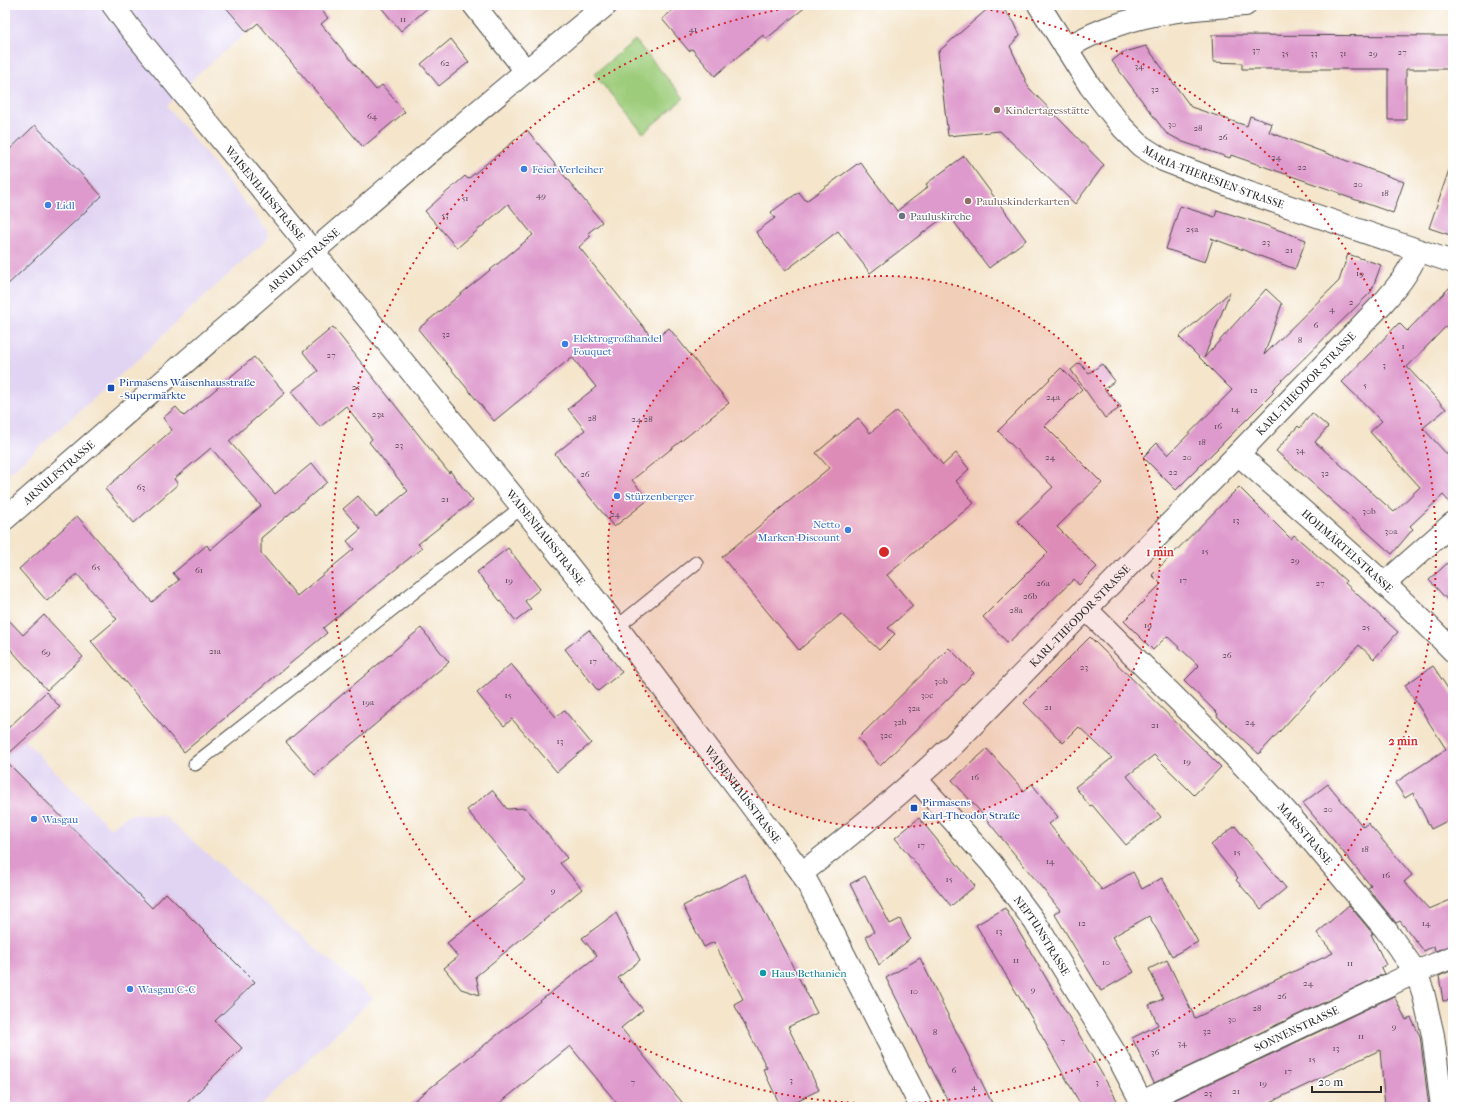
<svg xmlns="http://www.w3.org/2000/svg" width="1458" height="1112" font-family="'IM FELL French Canon',serif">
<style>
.built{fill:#e1d4f3}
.green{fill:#9dcc7a;stroke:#647c52}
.building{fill:#de9acc}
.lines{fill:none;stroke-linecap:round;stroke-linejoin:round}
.service-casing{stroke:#494743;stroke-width:15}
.minor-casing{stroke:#494743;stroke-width:24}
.tertiary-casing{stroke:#494743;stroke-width:24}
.service{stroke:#fff;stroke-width:13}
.minor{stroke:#fff;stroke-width:22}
.tertiary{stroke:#fff;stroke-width:22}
.ring{fill:none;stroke:#d62828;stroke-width:2;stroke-dasharray:2 4}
.education-dot{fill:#8d6e63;stroke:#fff;stroke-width:1.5}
.shop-dot{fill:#3f7fe0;stroke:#fff;stroke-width:1.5}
.worship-dot{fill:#6b7280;stroke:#fff;stroke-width:1.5}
.transit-dot{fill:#1a4fb4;stroke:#fff;stroke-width:1.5}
.culture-dot{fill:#0f9aa8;stroke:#fff;stroke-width:1.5}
.labels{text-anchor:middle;stroke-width:3;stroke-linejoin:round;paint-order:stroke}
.number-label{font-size:9px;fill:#584753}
.education-label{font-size:11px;fill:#785e54;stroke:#fff;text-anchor:start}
.shop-label{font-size:11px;fill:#366cbe;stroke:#fff;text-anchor:start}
.street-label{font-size:11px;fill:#2b2b2b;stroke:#fff}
.worship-label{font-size:11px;fill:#5b616d;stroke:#fff;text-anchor:start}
.transit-label{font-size:11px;fill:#164399;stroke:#fff;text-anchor:start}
.culture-label{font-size:11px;fill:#0d838f;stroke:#fff;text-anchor:start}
.centre{fill:#d62828;stroke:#fff;stroke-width:2}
.ring-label{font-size:12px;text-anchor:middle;font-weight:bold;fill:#d62828;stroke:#fff;stroke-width:3;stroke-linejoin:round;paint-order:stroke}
</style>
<rect width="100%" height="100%" fill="#fff"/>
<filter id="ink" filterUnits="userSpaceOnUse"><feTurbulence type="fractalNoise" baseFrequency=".025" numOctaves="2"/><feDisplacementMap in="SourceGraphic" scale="8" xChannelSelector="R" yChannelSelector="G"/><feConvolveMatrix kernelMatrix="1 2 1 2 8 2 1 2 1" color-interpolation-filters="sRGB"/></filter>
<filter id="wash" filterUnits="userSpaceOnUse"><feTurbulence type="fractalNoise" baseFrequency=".012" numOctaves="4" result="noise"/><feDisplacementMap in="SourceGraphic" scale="16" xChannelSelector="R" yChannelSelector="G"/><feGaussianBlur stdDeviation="0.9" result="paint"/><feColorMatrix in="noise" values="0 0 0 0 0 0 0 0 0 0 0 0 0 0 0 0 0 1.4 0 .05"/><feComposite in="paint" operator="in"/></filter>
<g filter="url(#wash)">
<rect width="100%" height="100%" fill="#f4e5cb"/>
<g class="built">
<path d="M 5,5 L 279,5 L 198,74 L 167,106 L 267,230 L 268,239 L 178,320 L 142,356 L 5,477 Z"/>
<path d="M 5,720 L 110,828 L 130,814 L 164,816 L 373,998 L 260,1107 L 5,1107 Z"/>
</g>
<path class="green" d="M 635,40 L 684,98 L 643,133 L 594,74 Z"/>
<g id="blocks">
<g class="building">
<path d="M 224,5 L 317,5 L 328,18 L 321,24 L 376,90 L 382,85 L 405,112 L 363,147 L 258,23 L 247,32 Z"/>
<path d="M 379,5 L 431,5 L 401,31 Z"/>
<path d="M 679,5 L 808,5 L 766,39 L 763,35 L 715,76 L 692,49 L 689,51 L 662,19 Z"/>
<path d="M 992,5 L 1000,5 L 1014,22 L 1020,35 L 1010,46 L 1029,88 L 1104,165 L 1075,204 L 1000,131 L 948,136 L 938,52 Z"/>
<path d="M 1212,35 L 1453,36 L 1453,69 L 1406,69 L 1406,120 L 1388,120 L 1388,69 L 1242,69 L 1242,63 L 1213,62 Z"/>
<path d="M 451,39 L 469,62 L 439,86 L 421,64 Z"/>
<path d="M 1146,46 L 1191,107 L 1247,126 L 1250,116 L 1272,124 L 1269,132 L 1404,182 L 1393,213 L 1339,194 L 1340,193 L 1231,155 L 1230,158 L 1183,142 L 1166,133 L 1112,61 L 1122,53 Z"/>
<path d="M 35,125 L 102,196 L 5,287 L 5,154 Z"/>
<path d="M 527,130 L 602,222 L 588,233 L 591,236 L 579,247 L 654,340 L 669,328 L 729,403 L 632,480 L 648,500 L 614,527 L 555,454 L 585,430 L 568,409 L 596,387 L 572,357 L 494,421 L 418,329 L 533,235 L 508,204 L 457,248 L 425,211 L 465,176 L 468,179 Z"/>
<path d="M 964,156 L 1026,240 L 989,268 L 948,214 L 870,273 L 838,231 L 785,271 L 756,232 L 775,218 L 771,212 L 799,192 L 806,201 L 860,162 L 897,211 L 928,187 L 926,184 Z"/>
<path d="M 1450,167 L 1453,168 L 1453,236 L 1429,228 Z"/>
<path d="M 1180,206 L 1215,217 L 1217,210 L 1265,225 L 1306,240 L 1295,269 L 1211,238 L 1213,239 L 1205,262 L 1166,249 Z"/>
<path d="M 1348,254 L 1381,265 L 1371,292 L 1272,390 L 1274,392 L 1176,490 L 1143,457 L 1157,443 L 1168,455 L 1232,390 L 1179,337 L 1230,292 L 1204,358 L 1266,289 L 1282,304 L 1264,355 L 1339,281 Z"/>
<path d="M 1453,284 L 1453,319 L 1407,367 L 1446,409 L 1423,428 L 1453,461 L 1453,506 L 1443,495 L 1410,526 L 1413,529 L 1392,554 L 1276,451 L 1298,426 L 1300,428 L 1312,413 L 1328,427 L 1315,442 L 1394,512 L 1420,487 L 1370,432 L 1382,421 L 1342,382 L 1399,323 L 1407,331 Z"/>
<path d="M 333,327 L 449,473 L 450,471 L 473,501 L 418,544 L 422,548 L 323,628 L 327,633 L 184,752 L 91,641 L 117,619 L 77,574 L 47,601 L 19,569 L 77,516 L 152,602 L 179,580 L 173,573 L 207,545 L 210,550 L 261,506 L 211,448 L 174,479 L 178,484 L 134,523 L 105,489 L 172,430 L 163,418 L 176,407 L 184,416 L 254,357 L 285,393 L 229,441 L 275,494 L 312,463 L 327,482 L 261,538 L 261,553 L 297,596 L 354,549 L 347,541 L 361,529 L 343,509 L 358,496 L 376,517 L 408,491 L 369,442 L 372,439 L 346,406 L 320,427 L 291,392 L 318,371 L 303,352 Z"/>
<path d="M 1079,363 L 1089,373 L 1102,364 L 1115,381 L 1104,389 L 1121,407 L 1105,418 L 1071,370 Z"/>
<path d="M 1061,368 L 1082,389 L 1045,426 L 1102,483 L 1057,527 L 1097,567 L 1079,585 L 1074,579 L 1008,643 L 983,617 L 1048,552 L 1017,521 L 1053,487 L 998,431 Z"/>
<path d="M 897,411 L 943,465 L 956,453 L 969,469 L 956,481 L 974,503 L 887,575 L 913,606 L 888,628 L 895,634 L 879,650 L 841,614 L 799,650 L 722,557 L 829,468 L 816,453 L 858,418 L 870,433 Z"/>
<path d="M 1239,487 L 1291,539 L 1294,535 L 1346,581 L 1345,583 L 1398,632 L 1374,659 L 1359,645 L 1259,754 L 1217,716 L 1218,714 L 1184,681 L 1199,666 L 1167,636 L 1153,650 L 1124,621 L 1161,584 L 1152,575 Z"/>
<path d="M 508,548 L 540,589 L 525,601 L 531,609 L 516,621 L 477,572 Z"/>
<path d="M 1453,558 L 1453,606 L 1429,580 Z"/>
<path d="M 44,615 L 83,657 L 47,690 L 5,643 L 5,616 L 23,635 Z"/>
<path d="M 421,628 L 449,662 L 315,775 L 286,742 Z"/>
<path d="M 589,630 L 622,672 L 598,691 L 565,649 Z"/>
<path d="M 1090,637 L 1221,767 L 1194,795 L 1154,755 L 1127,776 L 1161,817 L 1126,845 L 1092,805 L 1090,806 L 1075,787 L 1112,758 L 1079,727 L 1063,743 L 1024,703 Z"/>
<path d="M 949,648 L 974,673 L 880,766 L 858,738 Z"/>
<path d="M 511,664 L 556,717 L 564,710 L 591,743 L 557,772 L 512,719 L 504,726 L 477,693 Z"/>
<path d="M 1433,666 L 1453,696 L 1453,818 L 1431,829 L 1413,793 L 1405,798 L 1395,783 L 1446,749 L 1405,685 Z"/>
<path d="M 46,692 L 60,707 L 5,757 L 5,731 Z"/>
<path d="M 987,749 L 1024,791 L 1032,784 L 1058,817 L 1049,824 L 1102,890 L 1133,872 L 1142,889 L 1162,878 L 1198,942 L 1172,956 L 1149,916 L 1112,937 L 1134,972 L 1101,991 L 1054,913 L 1060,910 L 978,809 L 952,780 Z"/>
<path d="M 5,760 L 152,908 L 166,893 L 255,982 L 215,1021 L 242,1048 L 183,1107 L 5,1107 Z"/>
<path d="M 1328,784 L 1363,827 L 1368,823 L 1412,875 L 1404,882 L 1429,909 L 1453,899 L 1453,945 L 1435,951 L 1434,946 L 1424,951 L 1400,921 L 1396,923 L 1368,888 L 1371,886 L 1303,803 Z"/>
<path d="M 492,790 L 507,809 L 526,808 L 567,858 L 560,863 L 582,889 L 476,976 L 480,995 L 461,989 L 444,968 L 458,957 L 447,943 L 525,880 L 467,810 Z"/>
<path d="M 919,818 L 975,886 L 951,906 L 895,838 Z"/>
<path d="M 1235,826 L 1286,888 L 1261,909 L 1236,880 L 1238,878 L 1211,845 Z"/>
<path d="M 745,874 L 817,1013 L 788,1027 L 819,1090 L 784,1107 L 781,1107 L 763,1069 L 767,1068 L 734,1004 L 743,999 L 714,942 L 704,947 L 683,906 Z"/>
<path d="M 865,876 L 890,924 L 900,919 L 910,939 L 879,965 L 866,936 L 874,932 L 850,884 Z"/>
<path d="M 1349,905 L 1373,934 L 1371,934 L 1386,965 L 1381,968 L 1384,974 L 1154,1083 L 1132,1038 L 1158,1025 L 1149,1005 L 1163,999 L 1149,969 L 1167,960 L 1195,1018 L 1333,953 L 1317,933 Z"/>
<path d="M 1005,908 L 1073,1024 L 1121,1107 L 1082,1107 L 1031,1017 L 976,925 Z"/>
<path d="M 616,913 L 640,960 L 618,978 L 643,1010 L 621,1028 L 686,1107 L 620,1107 L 570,1046 L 495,1107 L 406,1107 L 597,956 L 582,938 Z"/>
<path d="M 920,958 L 942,1003 L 994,1107 L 951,1107 L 886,978 Z"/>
<path d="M 1453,970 L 1453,1000 L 1443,1001 L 1439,976 Z"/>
<path d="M 1394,996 L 1406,1020 L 1411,1018 L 1420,1036 L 1429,1107 L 1385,1107 L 1380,1050 L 1260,1107 L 1167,1107 L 1166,1104 Z"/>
</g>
</g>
</g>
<g filter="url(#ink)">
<use href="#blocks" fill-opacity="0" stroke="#494743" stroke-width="1"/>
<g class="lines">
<defs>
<g id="service">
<path d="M 617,627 L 696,563"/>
<path d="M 195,764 L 522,507"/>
</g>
<g id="minor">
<path id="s1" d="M 113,5 L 129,27 L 522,507 L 617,627 L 802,873 L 817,901 L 921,1107"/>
<path d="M 474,5 L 526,71"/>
<path id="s2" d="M 1039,5 L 1090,86 L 1107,108 L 1123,128 L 1141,146 L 1163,160 L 1249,193 L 1453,262"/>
<path d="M 1066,48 C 1081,40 1095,32 1111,27 C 1154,11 1200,8 1245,5"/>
<path id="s3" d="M 1238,454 C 1310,518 1386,581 1453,651"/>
<path d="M 1384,584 L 1453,523"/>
<path id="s4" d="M 1086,609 L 1233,755 L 1276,800 L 1311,840 L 1386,930 L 1416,972 L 1423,992 L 1433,1035 L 1442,1107"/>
<path id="s5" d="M 917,780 L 992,864 L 1035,922 L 1121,1063 L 1144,1107"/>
<path id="s6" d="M 802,873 C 855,832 907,789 956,742 L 1238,454 L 1382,304 C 1398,286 1408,274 1418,251"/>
<path id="s7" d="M 1142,1102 L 1416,972 L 1453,957"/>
</g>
<g id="tertiary">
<path id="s8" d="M 5,519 C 204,346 402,172 606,5"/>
</g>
</defs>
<use href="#service" class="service-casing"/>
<use href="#minor" class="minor-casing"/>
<use href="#tertiary" class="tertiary-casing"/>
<use href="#service" class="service"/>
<use href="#minor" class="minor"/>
<use href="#tertiary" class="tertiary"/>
</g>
</g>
<circle cx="884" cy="552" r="276" fill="#d62828" fill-opacity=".12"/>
<g class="ring">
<circle cx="884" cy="552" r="276"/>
<path d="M961 5A552 552 0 1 1 807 5"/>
</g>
<g class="education-dot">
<circle cx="997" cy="110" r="4"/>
<circle cx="968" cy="201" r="4"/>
</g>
<g class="shop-dot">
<circle cx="524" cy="169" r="4"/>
<circle cx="48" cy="205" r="4"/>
<circle cx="565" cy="344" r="4"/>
<circle cx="617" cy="496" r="4"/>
<circle cx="848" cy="530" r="4"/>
<circle cx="34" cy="819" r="4"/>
<circle cx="130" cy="989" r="4"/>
</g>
<circle class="worship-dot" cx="902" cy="216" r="4"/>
<g class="transit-dot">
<rect x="107" y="384" width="8" height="8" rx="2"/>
<rect x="910" y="804" width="8" height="8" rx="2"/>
</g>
<circle class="culture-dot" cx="763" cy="973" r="4"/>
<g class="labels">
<g class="number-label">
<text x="403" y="22">11</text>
<text x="693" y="32">41</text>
<text x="1256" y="53">37</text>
<text x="1402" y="55">27</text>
<text x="1285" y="56">35</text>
<text x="1314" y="56">33</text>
<text x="1343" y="56">31</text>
<text x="1373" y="56">29</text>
<text x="445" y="66">62</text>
<text x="1139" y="69">34</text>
<text x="1155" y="92">32</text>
<text x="372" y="119">64</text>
<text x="1172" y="127">30</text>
<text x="1198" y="131">28</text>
<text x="1223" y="140">26</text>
<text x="1276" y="160">24</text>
<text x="1302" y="170">22</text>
<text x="1358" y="187">20</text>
<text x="1385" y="196">18</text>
<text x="541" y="198">49</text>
<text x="465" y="201">51</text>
<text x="445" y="218">53</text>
<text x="1192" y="232">25a</text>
<text x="1266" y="245">23</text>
<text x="1289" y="253">21</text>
<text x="1360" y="276">19</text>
<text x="1351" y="305">2</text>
<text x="1332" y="312">4</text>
<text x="1316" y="328">6</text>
<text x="446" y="337">32</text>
<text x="1300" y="343">8</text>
<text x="1403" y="349">1</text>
<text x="331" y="358">27</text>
<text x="1384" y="368">3</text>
<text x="1365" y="388">5</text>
<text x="356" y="390">25</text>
<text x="1254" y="393">12</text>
<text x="1053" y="400">24a</text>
<text x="1235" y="412">14</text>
<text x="378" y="417">23a</text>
<text x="592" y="421">28</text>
<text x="642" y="422">24-28</text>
<text x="1218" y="429">16</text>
<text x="1202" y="445">18</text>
<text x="399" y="448">23</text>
<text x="1300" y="453">34</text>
<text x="1050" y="460">24</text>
<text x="1187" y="460">20</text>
<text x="1173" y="475">22</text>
<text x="1325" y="476">32</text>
<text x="585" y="477">26</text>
<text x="141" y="490">63</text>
<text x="445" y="502">21</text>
<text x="1369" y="514">30b</text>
<text x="615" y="517">24</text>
<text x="1236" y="523">13</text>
<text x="1391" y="534">30a</text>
<text x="1205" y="554">15</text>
<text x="1295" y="563">29</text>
<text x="96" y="570">65</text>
<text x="199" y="573">61</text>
<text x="509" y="583">19</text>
<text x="1183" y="583">17</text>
<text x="1043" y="586">26a</text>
<text x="1320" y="586">27</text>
<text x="1030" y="599">26b</text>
<text x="1016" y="613">28a</text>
<text x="1148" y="628">19</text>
<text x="1366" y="630">25</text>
<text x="215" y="654">21a</text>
<text x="46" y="655">69</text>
<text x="1227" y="658">26</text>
<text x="593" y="664">17</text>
<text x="1084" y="670">23</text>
<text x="941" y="684">30b</text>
<text x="508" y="698">15</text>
<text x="927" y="698">30c</text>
<text x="368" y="705">19a</text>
<text x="1048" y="710">21</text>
<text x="914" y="711">32a</text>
<text x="900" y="725">32b</text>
<text x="1250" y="725">24</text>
<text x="1155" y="728">21</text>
<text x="886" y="738">32c</text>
<text x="560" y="744">13</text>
<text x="1187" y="764">19</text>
<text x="975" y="780">16</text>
<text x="1328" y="812">20</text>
<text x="921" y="848">17</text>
<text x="1365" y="852">18</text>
<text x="1237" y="855">15</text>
<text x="1050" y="864">14</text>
<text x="1386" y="878">16</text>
<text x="949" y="882">15</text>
<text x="553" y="893">9</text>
<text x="1082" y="926">12</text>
<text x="1426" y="926">14</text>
<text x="999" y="934">13</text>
<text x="1016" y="963">11</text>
<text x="1106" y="965">10</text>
<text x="1350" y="966">11</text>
<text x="1308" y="986">24</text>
<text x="1033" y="992">9</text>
<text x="914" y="994">10</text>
<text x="1282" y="999">26</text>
<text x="1257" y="1011">28</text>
<text x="1232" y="1022">30</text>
<text x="1394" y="1029">9</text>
<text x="1207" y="1034">32</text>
<text x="935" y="1035">8</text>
<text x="1361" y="1039">11</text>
<text x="1063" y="1044">7</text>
<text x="1182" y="1046">34</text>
<text x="1336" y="1051">13</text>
<text x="1155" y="1055">36</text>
<text x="1312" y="1062">15</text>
<text x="1079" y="1072">5</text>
<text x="954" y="1073">6</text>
<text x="1288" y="1074">17</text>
<text x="791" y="1083">3</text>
<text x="633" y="1085">7</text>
<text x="1097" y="1085">3</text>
<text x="1263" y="1086">19</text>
<text x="974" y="1090">4</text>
<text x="1236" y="1094">21</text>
<text x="1208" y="1096">23</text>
</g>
<g class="education-label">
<text x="1005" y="114">Kindertagesstätte</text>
<text x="976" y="205">Pauluskinderkarten</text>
</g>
<g class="shop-label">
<text x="532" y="173">Feier Verleiher</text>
<text x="56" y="209">Lidl</text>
<text x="573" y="342">Elektrogroßhandel<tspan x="573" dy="13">Fouquet</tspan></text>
<text x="625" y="500">Stürzenberger</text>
<text x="840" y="528" text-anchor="end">Netto<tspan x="840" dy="13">Marken-Discount</tspan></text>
<text x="42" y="823">Wasgau</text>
<text x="138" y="993">Wasgau C+C</text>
</g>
<g class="street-label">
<text dy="4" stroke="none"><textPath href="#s2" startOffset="254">MARIA-THERESIEN-STRASSE</textPath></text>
<text dy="4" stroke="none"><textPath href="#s1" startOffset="242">WAISENHAUSSTRASSE</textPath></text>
<text dy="4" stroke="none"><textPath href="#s8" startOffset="395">ARNULFSTRASSE</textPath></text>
<text dy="4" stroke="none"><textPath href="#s6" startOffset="703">KARL-THEODOR-STRASSE</textPath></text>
<text dy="4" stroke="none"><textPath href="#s8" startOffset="71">ARNULFSTRASSE</textPath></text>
<text dy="4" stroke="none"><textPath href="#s1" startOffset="686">WAISENHAUSSTRASSE</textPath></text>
<text dy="4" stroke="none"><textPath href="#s3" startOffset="146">HOHMÄRTELSTRASSE</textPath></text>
<text dy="4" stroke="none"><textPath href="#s6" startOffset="379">KARL-THEODOR-STRASSE</textPath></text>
<text dy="4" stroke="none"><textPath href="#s1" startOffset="1010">WAISENHAUSSTRASSE</textPath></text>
<text dy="4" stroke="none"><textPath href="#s4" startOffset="314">MARSSTRASSE</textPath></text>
<text dy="4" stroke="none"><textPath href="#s5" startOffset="200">NEPTUNSTRASSE</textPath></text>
<text dy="4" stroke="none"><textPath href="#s7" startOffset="171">SONNENSTRASSE</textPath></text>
</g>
<g class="worship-label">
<text x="910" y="220">Pauluskirche</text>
</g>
<g class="transit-label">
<text x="119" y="386">Pirmasens Waisenhausstraße<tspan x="119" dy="13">- Supermärkte</tspan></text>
<text x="922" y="806">Pirmasens<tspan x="922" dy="13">Karl-Theodor Straße</tspan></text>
</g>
<g class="culture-label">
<text x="771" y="977">Haus Bethanien</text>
</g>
</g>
<circle cx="884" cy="552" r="6" class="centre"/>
<g class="ring-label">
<text x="1160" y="556">1 min</text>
<text x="1403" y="745">2 min</text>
</g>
<rect width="1458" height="1112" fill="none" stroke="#fff" stroke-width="20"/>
<path d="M1312 1086v6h69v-6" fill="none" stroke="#2b2b2b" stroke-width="2"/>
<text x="1318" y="1086" font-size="12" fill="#2b2b2b" stroke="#ffffff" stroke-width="3" paint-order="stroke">20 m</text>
</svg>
